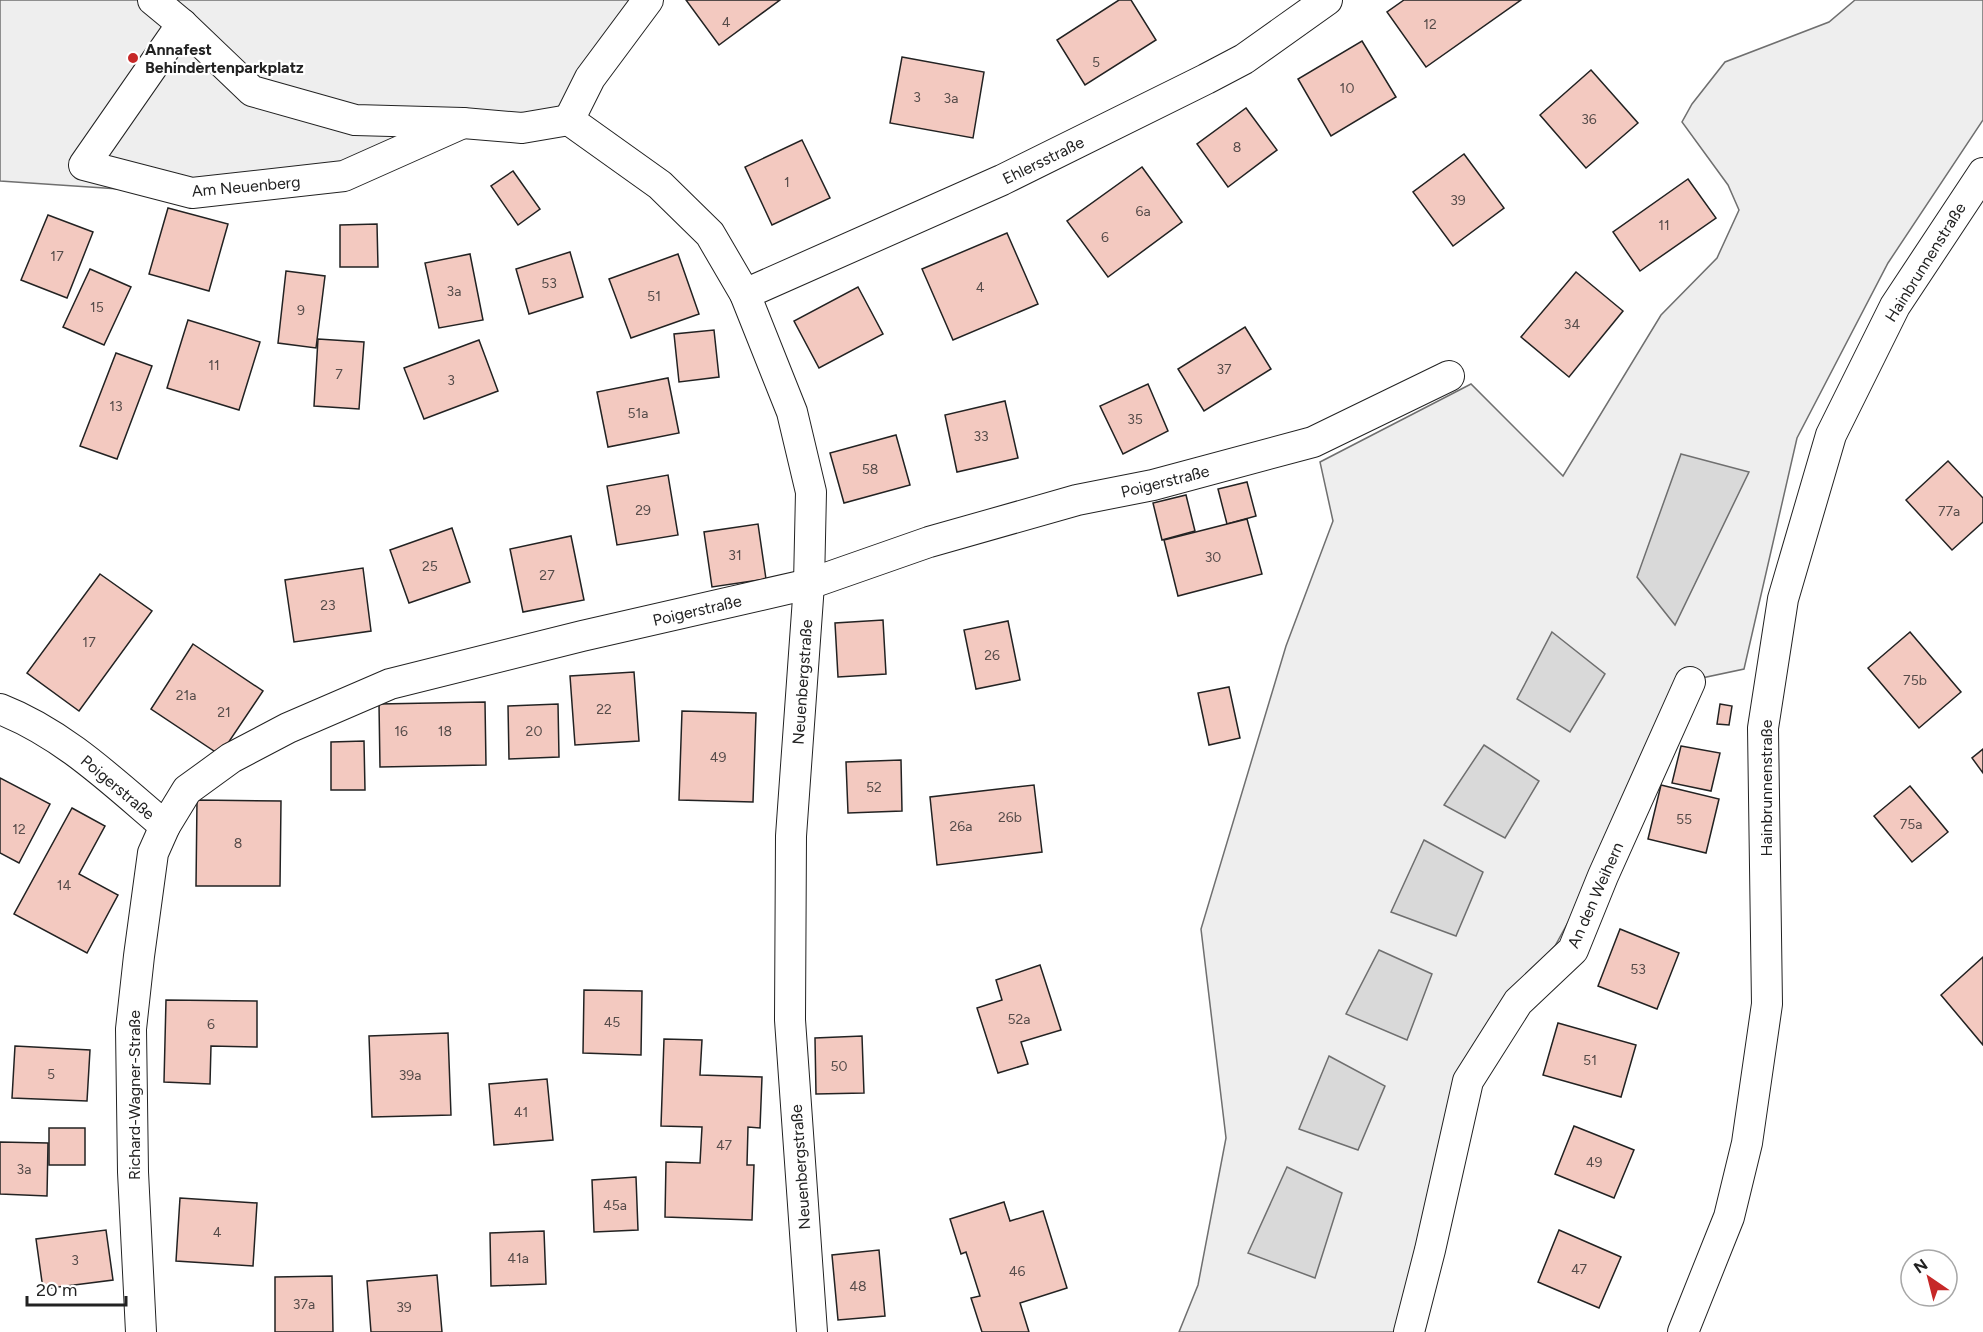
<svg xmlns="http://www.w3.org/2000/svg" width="1983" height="1332" font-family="Figtree,sans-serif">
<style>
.green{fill:#eee;stroke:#6f6f6f;stroke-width:1.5}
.water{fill:#d9d9d9;stroke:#6f6f6f;stroke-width:1.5}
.building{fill:#f3c9c0;stroke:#222;stroke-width:1.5}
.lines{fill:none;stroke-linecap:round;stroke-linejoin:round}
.street-casing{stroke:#222;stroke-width:32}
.street{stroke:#fff;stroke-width:30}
.poi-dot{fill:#c62828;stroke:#fff;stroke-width:2}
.labels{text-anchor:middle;stroke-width:4.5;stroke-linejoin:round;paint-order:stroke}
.number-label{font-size:14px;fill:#564c4a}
.poi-label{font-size:16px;font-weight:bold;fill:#222;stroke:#fff;text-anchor:start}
.street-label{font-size:16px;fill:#222;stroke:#fff}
</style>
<rect width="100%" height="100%" fill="#fff"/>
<g class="green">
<path d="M 0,0 L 637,0 L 557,111 L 223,196 L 0,181 Z"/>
<path d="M 1855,0 L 1983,0 L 1983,120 L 1888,263 L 1797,438 L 1744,669 L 1702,678 L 1555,946 L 1514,990 L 1462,1079 L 1406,1332 L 1179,1332 L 1198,1285 L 1226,1138 L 1201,929 L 1286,646 L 1333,521 L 1320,462 L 1471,384 L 1563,476 L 1661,315 L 1717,258 L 1739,210 L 1728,185 L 1682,122 L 1692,104 L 1725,62 L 1829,22 Z"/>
</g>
<g class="water">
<path d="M 1681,454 L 1749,472 L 1675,625 L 1637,577 Z"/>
<path d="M 1552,632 L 1605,674 L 1570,732 L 1517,699 Z"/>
<path d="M 1484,745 L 1539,781 L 1505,838 L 1444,805 Z"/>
<path d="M 1424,840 L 1483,872 L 1456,936 L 1391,912 Z"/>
<path d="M 1379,950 L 1432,974 L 1407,1040 L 1346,1014 Z"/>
<path d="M 1329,1056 L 1385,1086 L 1358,1150 L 1299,1129 Z"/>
<path d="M 1287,1167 L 1342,1193 L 1315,1278 L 1248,1253 Z"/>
</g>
<g class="building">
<path d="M 686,0 L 780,0 L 719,45 Z"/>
<path d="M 1119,0 L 1131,0 L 1156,40 L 1085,85 L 1057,40 Z"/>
<path d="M 1404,0 L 1521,0 L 1426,67 L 1387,12 Z"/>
<path d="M 1362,41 L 1396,97 L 1331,136 L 1298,79 Z"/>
<path d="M 902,57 L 984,72 L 973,138 L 890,123 Z"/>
<path d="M 1591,70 L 1638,123 L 1586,168 L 1540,115 Z"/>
<path d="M 1246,108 L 1277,150 L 1228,187 L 1197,144 Z"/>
<path d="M 802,140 L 830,198 L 772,225 L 745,167 Z"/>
<path d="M 1464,154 L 1504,208 L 1453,246 L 1413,192 Z"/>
<path d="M 1142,167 L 1182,222 L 1108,277 L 1067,221 Z"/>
<path d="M 513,171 L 540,209 L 518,225 L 491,186 Z"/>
<path d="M 1688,179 L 1716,218 L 1640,271 L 1613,232 Z"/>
<path d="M 168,208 L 228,224 L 209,291 L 149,274 Z"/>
<path d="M 48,215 L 93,232 L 67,298 L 21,280 Z"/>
<path d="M 377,224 L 378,267 L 340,267 L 340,225 Z"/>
<path d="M 1007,233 L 1038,304 L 953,340 L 922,269 Z"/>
<path d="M 570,252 L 583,297 L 529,314 L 516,269 Z"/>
<path d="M 470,254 L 483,320 L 439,328 L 425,263 Z"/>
<path d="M 678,254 L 699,314 L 631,338 L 609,279 Z"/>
<path d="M 90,269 L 131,287 L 104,345 L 63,327 Z"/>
<path d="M 286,271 L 325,276 L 316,348 L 278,343 Z"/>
<path d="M 1576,272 L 1623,311 L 1569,377 L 1521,337 Z"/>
<path d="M 858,287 L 883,334 L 819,368 L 794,321 Z"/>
<path d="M 188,320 L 260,342 L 239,410 L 167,388 Z"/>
<path d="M 1245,327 L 1271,369 L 1204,411 L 1178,369 Z"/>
<path d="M 714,330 L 719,377 L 679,382 L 674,334 Z"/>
<path d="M 318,339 L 364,342 L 359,409 L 314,406 Z"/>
<path d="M 479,340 L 498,391 L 424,419 L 404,368 Z"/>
<path d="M 116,353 L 152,366 L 117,459 L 80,446 Z"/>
<path d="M 668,378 L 679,433 L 608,447 L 597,392 Z"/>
<path d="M 1148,384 L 1168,431 L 1123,454 L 1100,406 Z"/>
<path d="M 1005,401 L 1018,458 L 957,472 L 945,415 Z"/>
<path d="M 896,435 L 910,485 L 844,503 L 830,453 Z"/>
<path d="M 1948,461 L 1983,498 L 1983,522 L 1952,550 L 1906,500 Z"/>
<path d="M 668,475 L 678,535 L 617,545 L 607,486 Z"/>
<path d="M 1247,482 L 1256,516 L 1227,524 L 1218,489 Z"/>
<path d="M 1186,495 L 1195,531 L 1162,540 L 1153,503 Z"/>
<path d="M 1247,519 L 1262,574 L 1178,596 L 1164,540 Z"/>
<path d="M 758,524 L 766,579 L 712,587 L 704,532 Z"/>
<path d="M 452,528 L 470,582 L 409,603 L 390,550 Z"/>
<path d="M 571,536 L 584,600 L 523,612 L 510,549 Z"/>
<path d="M 363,568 L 371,631 L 294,642 L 285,580 Z"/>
<path d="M 100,574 L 152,611 L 79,711 L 27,673 Z"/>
<path d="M 883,620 L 886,674 L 838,677 L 835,623 Z"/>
<path d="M 1008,621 L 1020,680 L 976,689 L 964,630 Z"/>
<path d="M 1910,632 L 1961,692 L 1919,728 L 1868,668 Z"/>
<path d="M 193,644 L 263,691 L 220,755 L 151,709 Z"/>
<path d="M 634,672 L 639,741 L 575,745 L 570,676 Z"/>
<path d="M 1229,687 L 1240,738 L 1209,745 L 1198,693 Z"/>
<path d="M 485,702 L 486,765 L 380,767 L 379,704 Z"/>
<path d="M 558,704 L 559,757 L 509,759 L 508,706 Z"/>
<path d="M 1720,704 L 1732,706 L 1729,725 L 1717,724 Z"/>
<path d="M 682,711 L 756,713 L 753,802 L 679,800 Z"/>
<path d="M 364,741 L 365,790 L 331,790 L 331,742 Z"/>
<path d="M 1681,746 L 1720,753 L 1711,791 L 1672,783 Z"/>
<path d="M 1983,749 L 1983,773 L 1972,758 Z"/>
<path d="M 901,760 L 902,811 L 848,813 L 846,762 Z"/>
<path d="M 0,778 L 50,804 L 19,863 L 0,853 Z"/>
<path d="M 1034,785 L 1042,852 L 937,865 L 930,797 Z"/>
<path d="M 1661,785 L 1719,799 L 1706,853 L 1648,839 Z"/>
<path d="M 1910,786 L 1948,832 L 1912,862 L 1874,816 Z"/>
<path d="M 197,800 L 281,801 L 280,886 L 196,886 Z"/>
<path d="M 72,808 L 105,826 L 79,874 L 118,895 L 87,953 L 14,914 Z"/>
<path d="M 1620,929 L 1679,953 L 1657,1009 L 1598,986 Z"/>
<path d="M 1983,957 L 1983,1045 L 1941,995 Z"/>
<path d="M 1040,965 L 1061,1030 L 1021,1042 L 1028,1064 L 998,1073 L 977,1008 L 1002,1000 L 996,980 Z"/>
<path d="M 584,990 L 642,991 L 641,1055 L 583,1053 Z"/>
<path d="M 166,1000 L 257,1001 L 257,1047 L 211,1046 L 210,1084 L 164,1082 Z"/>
<path d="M 1558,1023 L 1636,1045 L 1621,1097 L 1543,1075 Z"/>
<path d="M 448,1033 L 451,1115 L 372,1117 L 369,1036 Z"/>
<path d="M 862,1036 L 864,1093 L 816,1094 L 815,1038 Z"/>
<path d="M 664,1039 L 702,1040 L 700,1075 L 762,1077 L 760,1128 L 748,1127 L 747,1165 L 754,1165 L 752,1220 L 665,1217 L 666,1162 L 700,1163 L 702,1127 L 661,1126 Z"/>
<path d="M 15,1046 L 90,1050 L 87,1101 L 12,1098 Z"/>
<path d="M 547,1079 L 553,1140 L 494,1145 L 489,1084 Z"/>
<path d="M 1574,1126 L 1634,1150 L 1614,1198 L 1555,1174 Z"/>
<rect x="49" y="1128" width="36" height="37"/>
<path d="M 0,1142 L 48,1143 L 47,1196 L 0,1194 Z"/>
<path d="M 636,1177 L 638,1230 L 594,1232 L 592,1180 Z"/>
<path d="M 180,1198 L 257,1203 L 253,1266 L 176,1261 Z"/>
<path d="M 1004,1202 L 1010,1221 L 1043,1211 L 1067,1288 L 1020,1303 L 1029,1332 L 982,1332 L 971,1298 L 980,1296 L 966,1252 L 961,1254 L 950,1219 Z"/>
<path d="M 106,1230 L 113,1280 L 43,1289 L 36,1239 Z"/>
<path d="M 1559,1230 L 1621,1257 L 1599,1308 L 1538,1282 Z"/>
<path d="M 544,1231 L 546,1284 L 491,1286 L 490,1233 Z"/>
<path d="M 879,1250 L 885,1316 L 838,1320 L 832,1255 Z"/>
<path d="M 437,1275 L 442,1332 L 371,1332 L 367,1281 Z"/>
<path d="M 332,1276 L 333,1332 L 275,1332 L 275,1277 Z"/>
</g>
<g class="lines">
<defs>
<g id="street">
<path d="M 153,0 L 182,24 L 252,91 L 355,120 L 463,123 L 522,128 L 569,120"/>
<path d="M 182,24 L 84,165 L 192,193 L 344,176 L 463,123"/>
<path d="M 569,120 L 660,185 L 710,234 L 745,294 L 792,412 L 811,492 L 809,584 L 791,836 L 790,1020 L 812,1332"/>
<path d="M 569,120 L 590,78 L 648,0"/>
<path d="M 745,294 L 1002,180 L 1206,79 L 1244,59 L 1327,0"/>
<path d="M 0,709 C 64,734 113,782 165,826 L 187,790 L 231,758 L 288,728 L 390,684 L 582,636 L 809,584 L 929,542 L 1077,500 L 1153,485 L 1313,442 L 1449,376"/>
<path d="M 141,1332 L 133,1172 L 131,1029 L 139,956 L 153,853 L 165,826"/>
<path d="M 1409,1332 L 1430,1250 L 1468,1081 L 1518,1002 L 1573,950 L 1603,876 L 1690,682"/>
<path d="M 1683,1332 L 1729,1217 L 1747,1143 L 1767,1004 L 1763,728 L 1783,599 L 1831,435 L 1895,306 L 1983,173"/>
</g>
</defs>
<use href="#street" class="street-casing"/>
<use href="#street" class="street"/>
</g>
<circle class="poi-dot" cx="133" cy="58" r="6"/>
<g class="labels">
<g class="number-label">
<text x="726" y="27">4</text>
<text x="1430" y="29">12</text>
<text x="1096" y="67">5</text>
<text x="1347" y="93">10</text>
<text x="917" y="102">3</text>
<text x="951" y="103">3a</text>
<text x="1589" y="124">36</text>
<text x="1237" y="152">8</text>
<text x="787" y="187">1</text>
<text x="1458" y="205">39</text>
<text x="1143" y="216">6a</text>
<text x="1664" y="230">11</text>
<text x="1105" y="242">6</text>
<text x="57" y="261">17</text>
<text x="549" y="288">53</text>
<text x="980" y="292">4</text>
<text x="454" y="296">3a</text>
<text x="654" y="301">51</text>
<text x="97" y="312">15</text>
<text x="301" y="315">9</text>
<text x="1572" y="329">34</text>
<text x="214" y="370">11</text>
<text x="1224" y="374">37</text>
<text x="339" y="379">7</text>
<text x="451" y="385">3</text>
<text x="116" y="411">13</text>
<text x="638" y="418">51a</text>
<text x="1135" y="424">35</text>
<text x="981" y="441">33</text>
<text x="870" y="474">58</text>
<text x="643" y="515">29</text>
<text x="1949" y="516">77a</text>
<text x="735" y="560">31</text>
<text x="1213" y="562">30</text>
<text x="430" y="571">25</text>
<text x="547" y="580">27</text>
<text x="328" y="610">23</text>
<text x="89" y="647">17</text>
<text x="992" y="660">26</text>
<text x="1915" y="685">75b</text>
<text x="186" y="700">21a</text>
<text x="604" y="714">22</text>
<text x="224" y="717">21</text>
<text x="401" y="736">16</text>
<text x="445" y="736">18</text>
<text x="534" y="736">20</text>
<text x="718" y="762">49</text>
<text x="874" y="792">52</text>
<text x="1010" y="822">26b</text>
<text x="1684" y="824">55</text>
<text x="1911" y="829">75a</text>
<text x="961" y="831">26a</text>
<text x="19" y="834">12</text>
<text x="238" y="848">8</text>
<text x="64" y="890">14</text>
<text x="1638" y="974">53</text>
<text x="1019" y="1024">52a</text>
<text x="612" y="1027">45</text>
<text x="211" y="1029">6</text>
<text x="1590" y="1065">51</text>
<text x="839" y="1071">50</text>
<text x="51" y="1079">5</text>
<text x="410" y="1080">39a</text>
<text x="521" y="1117">41</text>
<text x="724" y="1150">47</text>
<text x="1594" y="1167">49</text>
<text x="24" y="1174">3a</text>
<text x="615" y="1210">45a</text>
<text x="217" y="1237">4</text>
<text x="518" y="1263">41a</text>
<text x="75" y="1265">3</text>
<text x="1579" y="1274">47</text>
<text x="1017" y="1276">46</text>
<text x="858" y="1291">48</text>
<text x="304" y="1309">37a</text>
<text x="404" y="1312">39</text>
</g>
<g class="poi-label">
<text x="145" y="55">Annafest<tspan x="145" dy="18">Behindertenparkplatz</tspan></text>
</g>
<g class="street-label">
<text transform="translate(1043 160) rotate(-26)" y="6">Ehlersstraße</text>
<text transform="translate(246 186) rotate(-5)" y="6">Am Neuenberg</text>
<text transform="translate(1925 262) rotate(-58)" y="6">Hainbrunnenstraße</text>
<text transform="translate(1165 481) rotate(-14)" y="6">Poigerstraße</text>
<text transform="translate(697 610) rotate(-13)" y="6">Poigerstraße</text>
<text transform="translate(802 682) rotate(-86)" y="6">Neuenbergstraße</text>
<text transform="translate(118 787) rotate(40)" y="6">Poigerstraße</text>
<text transform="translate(1766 788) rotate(-90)" y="6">Hainbrunnenstraße</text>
<text transform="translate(1595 895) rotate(-66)" y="6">An den Weihern</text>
<text transform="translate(134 1095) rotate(-90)" y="6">Richard-Wagner-Straße</text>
<text transform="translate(800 1167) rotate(-94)" y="6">Neuenbergstraße</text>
</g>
</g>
<g transform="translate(1929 1278) rotate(325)"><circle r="28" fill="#ffffff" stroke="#a7a7a7" stroke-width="1.5"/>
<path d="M0-4.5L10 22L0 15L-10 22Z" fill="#c62828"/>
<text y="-9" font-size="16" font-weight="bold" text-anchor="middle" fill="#222222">N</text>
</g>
<path d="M27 1296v9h99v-9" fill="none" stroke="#222222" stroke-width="3"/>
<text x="36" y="1296" font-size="18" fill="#222222" stroke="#ffffff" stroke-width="4.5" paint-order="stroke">20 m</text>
</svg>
